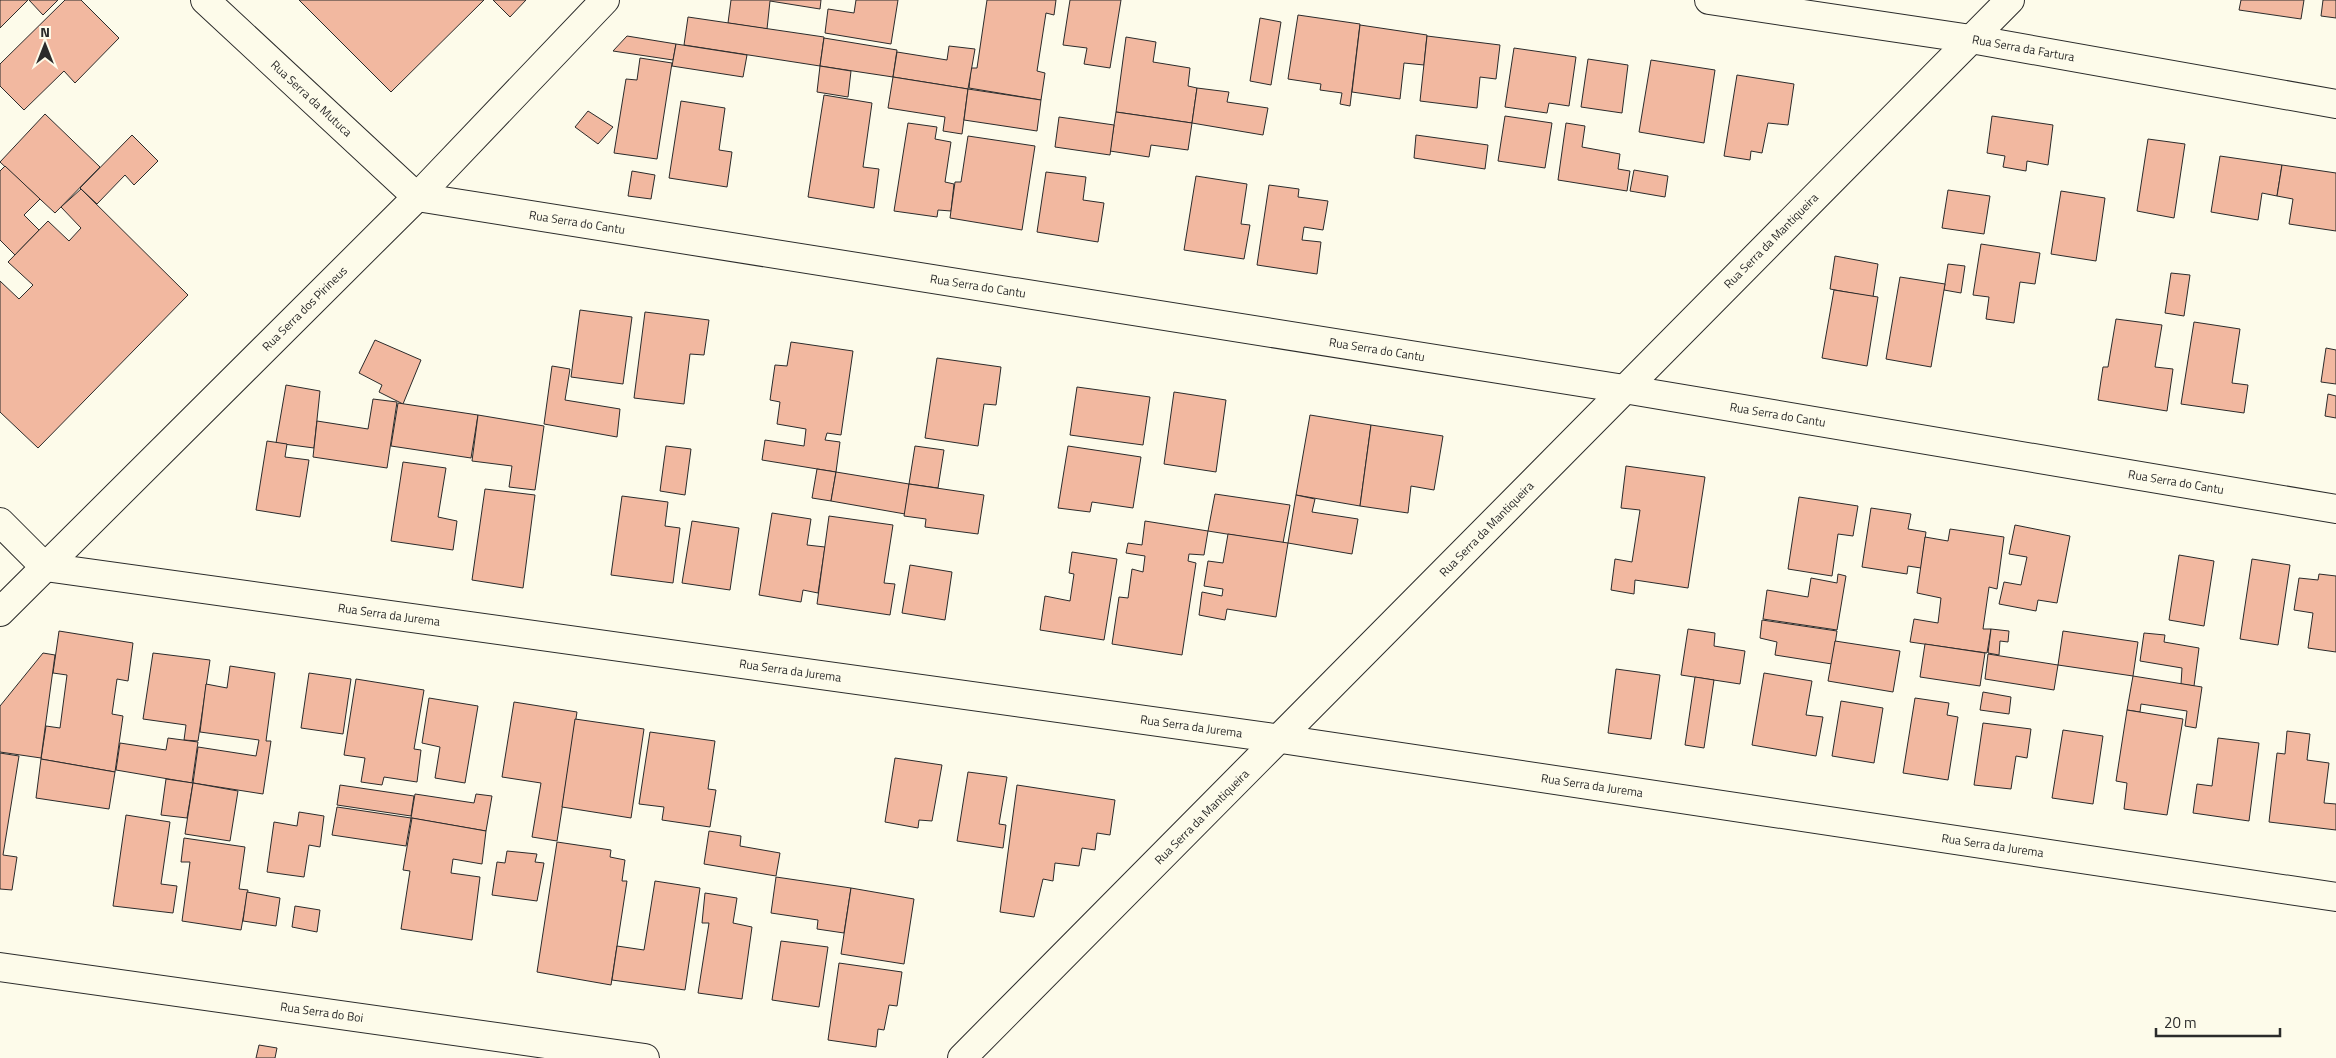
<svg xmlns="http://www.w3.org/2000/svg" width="2336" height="1058" font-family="'Titillium Web',sans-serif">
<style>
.building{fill:#f2b8a0;stroke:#2b2b2b}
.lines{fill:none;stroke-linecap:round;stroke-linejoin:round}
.minor-casing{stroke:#2b2b2b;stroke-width:30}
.minor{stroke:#fdfbea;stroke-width:28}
.labels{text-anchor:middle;stroke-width:4;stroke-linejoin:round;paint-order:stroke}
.street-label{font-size:12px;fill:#2b2b2b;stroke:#fdfbea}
</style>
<rect width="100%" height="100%" fill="#fdfbea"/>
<g class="building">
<path d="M 0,0 L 28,0 L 0,28 Z"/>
<path d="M 29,0 L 58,0 L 43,15 Z"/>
<path d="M 65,0 L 81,0 L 119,38 L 75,83 L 64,71 L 24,110 L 0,86 L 0,64 Z"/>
<path d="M 299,0 L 484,0 L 391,92 Z"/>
<path d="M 493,0 L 526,0 L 510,17 Z"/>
<path d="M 731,0 L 821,0 L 820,9 L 770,1 L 767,29 L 728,23 Z"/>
<path d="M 856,0 L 898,0 L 891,44 L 825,33 L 828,9 L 854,13 Z"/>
<path d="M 987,0 L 1056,0 L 1054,15 L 1046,13 L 1037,71 L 1045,73 L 1041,100 L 969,88 L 971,68 L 977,68 Z"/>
<path d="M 1070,0 L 1121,0 L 1110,68 L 1084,64 L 1087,48 L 1063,45 Z"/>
<path d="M 2241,0 L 2304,0 L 2301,19 L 2239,10 Z"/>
<path d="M 2323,0 L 2336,0 L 2336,18 L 2321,16 Z"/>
<path d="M 1298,15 L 1360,24 L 1350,106 L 1340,104 L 1342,93 L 1320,90 L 1321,84 L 1288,79 Z"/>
<path d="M 688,17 L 824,37 L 820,66 L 684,45 Z"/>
<path d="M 1260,18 L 1281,22 L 1271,85 L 1250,81 Z"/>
<path d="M 1360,25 L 1427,35 L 1424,65 L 1404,63 L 1400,99 L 1352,92 Z"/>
<path d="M 627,36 L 676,44 L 673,60 L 613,51 Z"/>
<path d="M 1427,36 L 1500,45 L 1496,79 L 1480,77 L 1477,108 L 1420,101 Z"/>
<path d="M 1126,37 L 1156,42 L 1153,62 L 1190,68 L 1188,86 L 1197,88 L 1192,123 L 1116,112 Z"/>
<path d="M 824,38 L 897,50 L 893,77 L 820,66 Z"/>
<path d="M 676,44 L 747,55 L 743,77 L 672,66 Z"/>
<path d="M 949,46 L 975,49 L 968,89 L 893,77 L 897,52 L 947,60 Z"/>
<path d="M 1514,48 L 1576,57 L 1569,106 L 1549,103 L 1547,113 L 1505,107 Z"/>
<path d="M 640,58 L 672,63 L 657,159 L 614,153 L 626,79 L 637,80 Z"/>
<path d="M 1588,59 L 1628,65 L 1622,113 L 1581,107 Z"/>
<path d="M 1651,60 L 1715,70 L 1704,143 L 1639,132 Z"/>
<path d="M 820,66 L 851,71 L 848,97 L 817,92 Z"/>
<path d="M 1737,75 L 1794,84 L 1788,125 L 1768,123 L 1762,153 L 1751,151 L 1750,160 L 1724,156 Z"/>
<path d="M 893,77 L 968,89 L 962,134 L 943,131 L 945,117 L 888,108 Z"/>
<path d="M 1197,88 L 1229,92 L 1227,102 L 1268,108 L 1263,135 L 1192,123 Z"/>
<path d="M 968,89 L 1041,100 L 1037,131 L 964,120 Z"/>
<path d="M 824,95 L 872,103 L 863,167 L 879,169 L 874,208 L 808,197 Z"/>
<path d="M 681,101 L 725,108 L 719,150 L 732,152 L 727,187 L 669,178 Z"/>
<path d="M 588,111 L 613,127 L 598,144 L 575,127 Z"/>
<path d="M 1116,112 L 1192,123 L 1188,150 L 1151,145 L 1149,157 L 1110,151 Z"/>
<path d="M 45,114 L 100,167 L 55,213 L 0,162 Z"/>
<path d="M 1505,116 L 1552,123 L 1545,168 L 1498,161 Z"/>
<path d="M 1992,116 L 2053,125 L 2048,165 L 2027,161 L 2026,171 L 2003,167 L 2005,156 L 1987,153 Z"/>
<path d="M 1059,117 L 1114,125 L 1110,155 L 1055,147 Z"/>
<path d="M 908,123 L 937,127 L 935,139 L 951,142 L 945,182 L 954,184 L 951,211 L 938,210 L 937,217 L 894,211 Z"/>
<path d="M 1566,123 L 1585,126 L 1582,147 L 1620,154 L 1618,169 L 1630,171 L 1627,191 L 1558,180 Z"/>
<path d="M 132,135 L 158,161 L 134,185 L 125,175 L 97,204 L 80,188 Z"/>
<path d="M 1416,135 L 1488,145 L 1485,169 L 1414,158 Z"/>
<path d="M 968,136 L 1035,146 L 1022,230 L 950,218 L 955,182 L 961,182 Z"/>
<path d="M 2148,139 L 2185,144 L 2174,218 L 2137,211 Z"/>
<path d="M 2220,156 L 2282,165 L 2277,196 L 2262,193 L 2258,220 L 2211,212 Z"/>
<path d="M 2282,165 L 2336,173 L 2336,231 L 2289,224 L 2293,199 L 2277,196 Z"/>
<path d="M 5,166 L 40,199 L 24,215 L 39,230 L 15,255 L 0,240 L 0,171 Z"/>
<path d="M 1634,170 L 1668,176 L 1665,197 L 1630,191 Z"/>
<path d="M 632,171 L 655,175 L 651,199 L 628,196 Z"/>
<path d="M 1046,172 L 1086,177 L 1083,200 L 1104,203 L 1098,242 L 1037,232 Z"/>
<path d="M 1196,176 L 1247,184 L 1241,224 L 1250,225 L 1244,259 L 1184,250 Z"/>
<path d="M 1269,185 L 1299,189 L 1298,197 L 1328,201 L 1323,230 L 1304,227 L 1302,240 L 1321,242 L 1317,274 L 1257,265 Z"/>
<path d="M 81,189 L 188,295 L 38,448 L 0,412 L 0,281 L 19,299 L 33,285 L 8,262 L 48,221 L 69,241 L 81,228 L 61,207 Z"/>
<path d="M 1948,190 L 1990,196 L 1984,234 L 1942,228 Z"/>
<path d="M 2061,191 L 2105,198 L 2096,261 L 2051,254 Z"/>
<path d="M 1981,244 L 2040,253 L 2035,284 L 2020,282 L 2014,323 L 1986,319 L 1989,297 L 1973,295 Z"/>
<path d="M 1835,256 L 1878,264 L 1873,297 L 1830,289 Z"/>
<path d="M 1948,264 L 1965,266 L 1961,293 L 1944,290 Z"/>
<path d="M 2171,273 L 2190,275 L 2184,316 L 2165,313 Z"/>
<path d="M 1900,277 L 1945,284 L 1931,367 L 1886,359 Z"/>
<path d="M 1834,290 L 1878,297 L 1867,366 L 1822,358 Z"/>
<path d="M 580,310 L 632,317 L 623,384 L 571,377 Z"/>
<path d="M 645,312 L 709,320 L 704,355 L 690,354 L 684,404 L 634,398 Z"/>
<path d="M 2116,319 L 2162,325 L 2155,367 L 2173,369 L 2167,411 L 2098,400 L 2103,367 L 2108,367 Z"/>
<path d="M 2194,322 L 2240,329 L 2232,383 L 2248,385 L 2244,413 L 2181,404 Z"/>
<path d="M 375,340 L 421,360 L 403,404 L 379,392 L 382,385 L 359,373 Z"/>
<path d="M 791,342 L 853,351 L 841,435 L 827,433 L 825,440 L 840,442 L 836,472 L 762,460 L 765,440 L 804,446 L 806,429 L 777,424 L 780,402 L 770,400 L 775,365 L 787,366 Z"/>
<path d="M 2326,348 L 2336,350 L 2336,384 L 2321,382 Z"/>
<path d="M 937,358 L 1001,367 L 996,405 L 984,404 L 978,446 L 925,438 Z"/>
<path d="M 552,366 L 570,369 L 565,400 L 620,409 L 617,437 L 544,424 Z"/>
<path d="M 286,385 L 320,391 L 314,448 L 276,443 Z"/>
<path d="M 1077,387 L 1150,397 L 1143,445 L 1070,435 Z"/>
<path d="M 1174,392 L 1226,400 L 1216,472 L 1164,464 Z"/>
<path d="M 2328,394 L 2336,396 L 2336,418 L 2325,416 Z"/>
<path d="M 373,399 L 397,402 L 387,468 L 313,457 L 317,421 L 368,429 Z"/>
<path d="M 398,403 L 478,415 L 471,458 L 391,446 Z"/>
<path d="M 478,415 L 544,426 L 535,490 L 509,487 L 512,466 L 472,461 Z"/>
<path d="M 1310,415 L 1371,425 L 1360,506 L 1296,495 Z"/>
<path d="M 1371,425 L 1443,436 L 1434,490 L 1411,486 L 1408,513 L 1360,506 Z"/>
<path d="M 267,441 L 287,444 L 285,457 L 309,460 L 300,517 L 256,510 Z"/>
<path d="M 666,446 L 691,449 L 685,495 L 660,491 Z"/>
<path d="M 915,446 L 944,450 L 938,488 L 909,484 Z"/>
<path d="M 1068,446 L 1141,457 L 1133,508 L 1092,502 L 1090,512 L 1058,508 Z"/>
<path d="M 403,462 L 446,468 L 438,517 L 457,521 L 453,550 L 391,541 Z"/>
<path d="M 1626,466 L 1705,477 L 1688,588 L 1635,580 L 1634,594 L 1611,590 L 1615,559 L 1632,562 L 1640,510 L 1621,508 Z"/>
<path d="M 817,469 L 836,472 L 831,501 L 812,498 Z"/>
<path d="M 836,472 L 909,484 L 905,514 L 831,501 Z"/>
<path d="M 909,484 L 984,495 L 978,534 L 925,527 L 926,519 L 904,516 Z"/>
<path d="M 485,489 L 535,495 L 523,588 L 472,580 Z"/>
<path d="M 1215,494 L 1290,505 L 1283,543 L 1208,531 Z"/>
<path d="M 1296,495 L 1315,499 L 1312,512 L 1358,519 L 1352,554 L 1288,543 Z"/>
<path d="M 622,496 L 668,502 L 665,526 L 680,528 L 673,583 L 611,575 Z"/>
<path d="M 1799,497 L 1858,506 L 1853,536 L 1838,534 L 1832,576 L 1788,569 Z"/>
<path d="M 1871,508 L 1911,514 L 1908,529 L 1926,532 L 1921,568 L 1908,566 L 1907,574 L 1862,567 Z"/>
<path d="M 772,513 L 811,519 L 807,545 L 825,547 L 818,593 L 803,590 L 801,602 L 759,595 Z"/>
<path d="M 829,516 L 893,525 L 884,583 L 895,584 L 890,615 L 817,604 Z"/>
<path d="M 692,521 L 739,528 L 730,590 L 682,583 Z"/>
<path d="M 1145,521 L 1208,531 L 1204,555 L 1189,554 L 1188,561 L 1196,563 L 1182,655 L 1112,644 L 1119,597 L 1128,598 L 1132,569 L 1143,572 L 1145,556 L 1126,553 L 1128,543 L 1142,545 Z"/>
<path d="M 2015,525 L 2070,536 L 2057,603 L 2038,600 L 2036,611 L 1999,604 L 2004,582 L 2021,585 L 2027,557 L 2009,554 Z"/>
<path d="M 1950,529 L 2004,537 L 1997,589 L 1989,587 L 1983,629 L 1991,629 L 1987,653 L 1910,642 L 1914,619 L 1938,623 L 1941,598 L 1917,593 L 1925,537 L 1948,541 Z"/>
<path d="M 1228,534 L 1288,543 L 1276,617 L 1227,609 L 1225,620 L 1199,615 L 1202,592 L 1222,596 L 1223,589 L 1204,586 L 1208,561 L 1223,563 Z"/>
<path d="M 1072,552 L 1117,559 L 1104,640 L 1040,630 L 1045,596 L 1070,601 L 1074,574 L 1069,573 Z"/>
<path d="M 2179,555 L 2214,561 L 2204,626 L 2169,620 Z"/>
<path d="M 2252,559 L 2290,565 L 2278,645 L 2240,639 Z"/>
<path d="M 910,565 L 952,572 L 945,620 L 902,613 Z"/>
<path d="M 1838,574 L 1846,576 L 1837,630 L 1763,619 L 1767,590 L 1808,597 L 1811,578 L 1837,583 Z"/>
<path d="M 2319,574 L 2336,576 L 2336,652 L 2308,648 L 2313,613 L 2294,610 L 2299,578 L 2318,580 Z"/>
<path d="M 1762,620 L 1837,631 L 1832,664 L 1775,655 L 1777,642 L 1760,638 Z"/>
<path d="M 1688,629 L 1715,633 L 1714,646 L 1745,651 L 1740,684 L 1681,675 Z"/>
<path d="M 1991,629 L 2009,631 L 2008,642 L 2000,641 L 1999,655 L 1988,653 Z"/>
<path d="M 59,631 L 133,643 L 128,681 L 117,679 L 112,714 L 123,716 L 115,772 L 41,759 L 46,726 L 60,728 L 67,675 L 53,673 Z"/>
<path d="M 2063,631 L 2138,642 L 2133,676 L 2058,665 Z"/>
<path d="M 2144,633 L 2165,635 L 2164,642 L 2199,648 L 2194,686 L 2181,684 L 2182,668 L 2140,661 Z"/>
<path d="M 1835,641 L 1900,651 L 1893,692 L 1828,681 Z"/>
<path d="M 1925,644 L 1985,653 L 1980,686 L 1920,677 Z"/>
<path d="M 43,653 L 55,655 L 41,758 L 0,752 L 0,706 Z"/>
<path d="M 153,653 L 210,660 L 198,741 L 184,740 L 186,725 L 143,719 Z"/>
<path d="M 1988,654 L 2058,665 L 2054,690 L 1985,679 Z"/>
<path d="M 230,666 L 275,673 L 266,741 L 271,741 L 263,794 L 193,783 L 198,747 L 256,756 L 259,740 L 200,732 L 206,684 L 227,688 Z"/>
<path d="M 1616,669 L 1660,675 L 1651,739 L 1608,733 Z"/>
<path d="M 309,673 L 351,679 L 343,734 L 301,728 Z"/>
<path d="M 1764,673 L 1812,681 L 1806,715 L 1823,717 L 1816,756 L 1752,745 Z"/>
<path d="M 2133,676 L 2202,687 L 2196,728 L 2185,726 L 2187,711 L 2141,704 L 2140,712 L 2127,710 Z"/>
<path d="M 1695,677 L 1714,680 L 1704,748 L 1685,745 Z"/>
<path d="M 356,679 L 424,690 L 414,749 L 421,750 L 417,782 L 384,777 L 382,785 L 361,782 L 365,758 L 344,755 Z"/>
<path d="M 1983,692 L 2011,697 L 2009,714 L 1980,710 Z"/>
<path d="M 429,698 L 478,706 L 465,783 L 435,778 L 440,747 L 422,743 Z"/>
<path d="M 1915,698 L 1949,703 L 1947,715 L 1958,717 L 1948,780 L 1903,773 Z"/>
<path d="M 1841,701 L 1883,708 L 1874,763 L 1832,756 Z"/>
<path d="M 514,702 L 577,712 L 557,841 L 532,837 L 541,783 L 502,777 Z"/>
<path d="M 2127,710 L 2183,719 L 2167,815 L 2124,809 L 2127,783 L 2116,781 Z"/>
<path d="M 575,719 L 644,729 L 631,818 L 562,807 Z"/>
<path d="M 1983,723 L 2031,729 L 2027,758 L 2016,756 L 2011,789 L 1974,785 Z"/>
<path d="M 2063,730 L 2103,736 L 2093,804 L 2052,798 Z"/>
<path d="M 2287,731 L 2310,734 L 2307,760 L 2329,763 L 2324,803 L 2336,804 L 2336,830 L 2269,822 L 2277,753 L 2285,754 Z"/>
<path d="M 650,732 L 715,741 L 708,789 L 716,790 L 710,827 L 662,820 L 664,807 L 639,804 Z"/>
<path d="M 168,738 L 198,742 L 192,783 L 116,770 L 120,743 L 166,750 Z"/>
<path d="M 2218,738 L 2259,743 L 2249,821 L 2193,813 L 2197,784 L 2212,786 Z"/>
<path d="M 0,753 L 19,756 L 3,855 L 17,857 L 12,890 L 0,889 Z"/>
<path d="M 895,758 L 942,765 L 932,821 L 919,820 L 918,828 L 885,822 Z"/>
<path d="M 41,759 L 115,772 L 109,809 L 36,798 Z"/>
<path d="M 968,772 L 1007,777 L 999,824 L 1006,825 L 1003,848 L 957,841 Z"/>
<path d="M 166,779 L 193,783 L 187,818 L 161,815 Z"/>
<path d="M 193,783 L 238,791 L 230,841 L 185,834 Z"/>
<path d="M 340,785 L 414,796 L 411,816 L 337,805 Z"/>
<path d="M 1017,785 L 1115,800 L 1110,835 L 1097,833 L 1095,850 L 1082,848 L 1079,866 L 1055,863 L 1053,881 L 1043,879 L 1034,917 L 1000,912 Z"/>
<path d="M 415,794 L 474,803 L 476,794 L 492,796 L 486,831 L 411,818 Z"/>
<path d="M 337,807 L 411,818 L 406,846 L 332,835 Z"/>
<path d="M 299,812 L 324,816 L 320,847 L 309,845 L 304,877 L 267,872 L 274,822 L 297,826 Z"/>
<path d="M 126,815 L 170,822 L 161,884 L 177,886 L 173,913 L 113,906 Z"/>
<path d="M 412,818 L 486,831 L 482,864 L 453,859 L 451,873 L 480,877 L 472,940 L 401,929 L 410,871 L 403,870 Z"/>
<path d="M 709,831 L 741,836 L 740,846 L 780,853 L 776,876 L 704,864 Z"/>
<path d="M 184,838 L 245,847 L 239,889 L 248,890 L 241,930 L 182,921 L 190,862 L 181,862 Z"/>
<path d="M 557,842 L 611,850 L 610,857 L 625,860 L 622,881 L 627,881 L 611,985 L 537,972 Z"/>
<path d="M 507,851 L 537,854 L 535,862 L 544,863 L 537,901 L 492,895 L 497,862 L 505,863 Z"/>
<path d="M 776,877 L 851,888 L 844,933 L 817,929 L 818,920 L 771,913 Z"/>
<path d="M 655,881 L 700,888 L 685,990 L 612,980 L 617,946 L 644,950 Z"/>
<path d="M 851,888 L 914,899 L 904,964 L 841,954 Z"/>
<path d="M 247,892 L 280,898 L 276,926 L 243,921 Z"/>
<path d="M 705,893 L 737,898 L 733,923 L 752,927 L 742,999 L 698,993 L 709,923 L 702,923 Z"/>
<path d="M 295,906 L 320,910 L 317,932 L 292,927 Z"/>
<path d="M 781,941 L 828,947 L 819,1007 L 772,1000 Z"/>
<path d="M 839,963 L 902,972 L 897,1006 L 889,1005 L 884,1030 L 878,1029 L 876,1047 L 828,1040 Z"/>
<path d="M 259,1045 L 277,1048 L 275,1058 L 256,1058 Z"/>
</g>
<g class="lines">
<defs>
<g id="minor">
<path id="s1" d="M 205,0 L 417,197"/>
<path id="s2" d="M 1709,0 L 1971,39 L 2336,104"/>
<path id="s3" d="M 417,197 L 1624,389 L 2336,509"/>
<path id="s4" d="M 0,522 L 45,567 L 1281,739 L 2336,897"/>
<path id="s5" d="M 0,612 L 417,197 L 605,0"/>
<path id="s6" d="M 0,967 L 645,1058"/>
<path id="s7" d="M 962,1058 C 1313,707 1660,352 2010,0"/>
</g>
</defs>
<use href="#minor" class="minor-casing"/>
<use href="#minor" class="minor"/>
</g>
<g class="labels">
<g class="street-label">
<text dy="4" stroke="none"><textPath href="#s2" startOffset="318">Rua Serra da Fartura</textPath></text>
<text dy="4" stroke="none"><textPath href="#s1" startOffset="145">Rua Serra da Mutuca</textPath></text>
<text dy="4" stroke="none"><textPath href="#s3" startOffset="162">Rua Serra do Cantu</textPath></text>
<text dy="4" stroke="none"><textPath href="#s7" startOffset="1150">Rua Serra da Mantiqueira</textPath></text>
<text dy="4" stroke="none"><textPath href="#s3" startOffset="568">Rua Serra do Cantu</textPath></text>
<text dy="4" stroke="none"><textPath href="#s5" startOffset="430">Rua Serra dos Pirineus</textPath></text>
<text dy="4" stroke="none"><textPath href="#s3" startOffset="972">Rua Serra do Cantu</textPath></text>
<text dy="4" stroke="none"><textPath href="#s3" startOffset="1378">Rua Serra do Cantu</textPath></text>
<text dy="4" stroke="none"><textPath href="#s3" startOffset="1782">Rua Serra do Cantu</textPath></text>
<text dy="4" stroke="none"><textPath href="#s7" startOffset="745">Rua Serra da Mantiqueira</textPath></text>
<text dy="4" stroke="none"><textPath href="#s4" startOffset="411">Rua Serra da Jurema</textPath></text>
<text dy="4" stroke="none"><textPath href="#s4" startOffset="816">Rua Serra da Jurema</textPath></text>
<text dy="4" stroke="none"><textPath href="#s4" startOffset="1221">Rua Serra da Jurema</textPath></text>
<text dy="4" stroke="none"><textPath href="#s4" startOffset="1626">Rua Serra da Jurema</textPath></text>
<text dy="4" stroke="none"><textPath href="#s7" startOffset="340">Rua Serra da Mantiqueira</textPath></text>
<text dy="4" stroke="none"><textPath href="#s4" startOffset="2031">Rua Serra da Jurema</textPath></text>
<text dy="4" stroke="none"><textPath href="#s6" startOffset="325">Rua Serra do Boi</textPath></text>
</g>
</g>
<g transform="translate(45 45)" stroke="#fdfbea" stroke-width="4" paint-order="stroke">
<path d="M0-4L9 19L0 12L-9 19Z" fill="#2b2b2b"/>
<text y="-8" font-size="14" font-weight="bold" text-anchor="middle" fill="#2b2b2b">N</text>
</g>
<path d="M2156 1028v8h124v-8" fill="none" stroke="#2b2b2b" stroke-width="2.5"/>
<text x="2164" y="1028" font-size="15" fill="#2b2b2b" stroke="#fdfbea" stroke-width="4" paint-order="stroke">20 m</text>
</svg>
